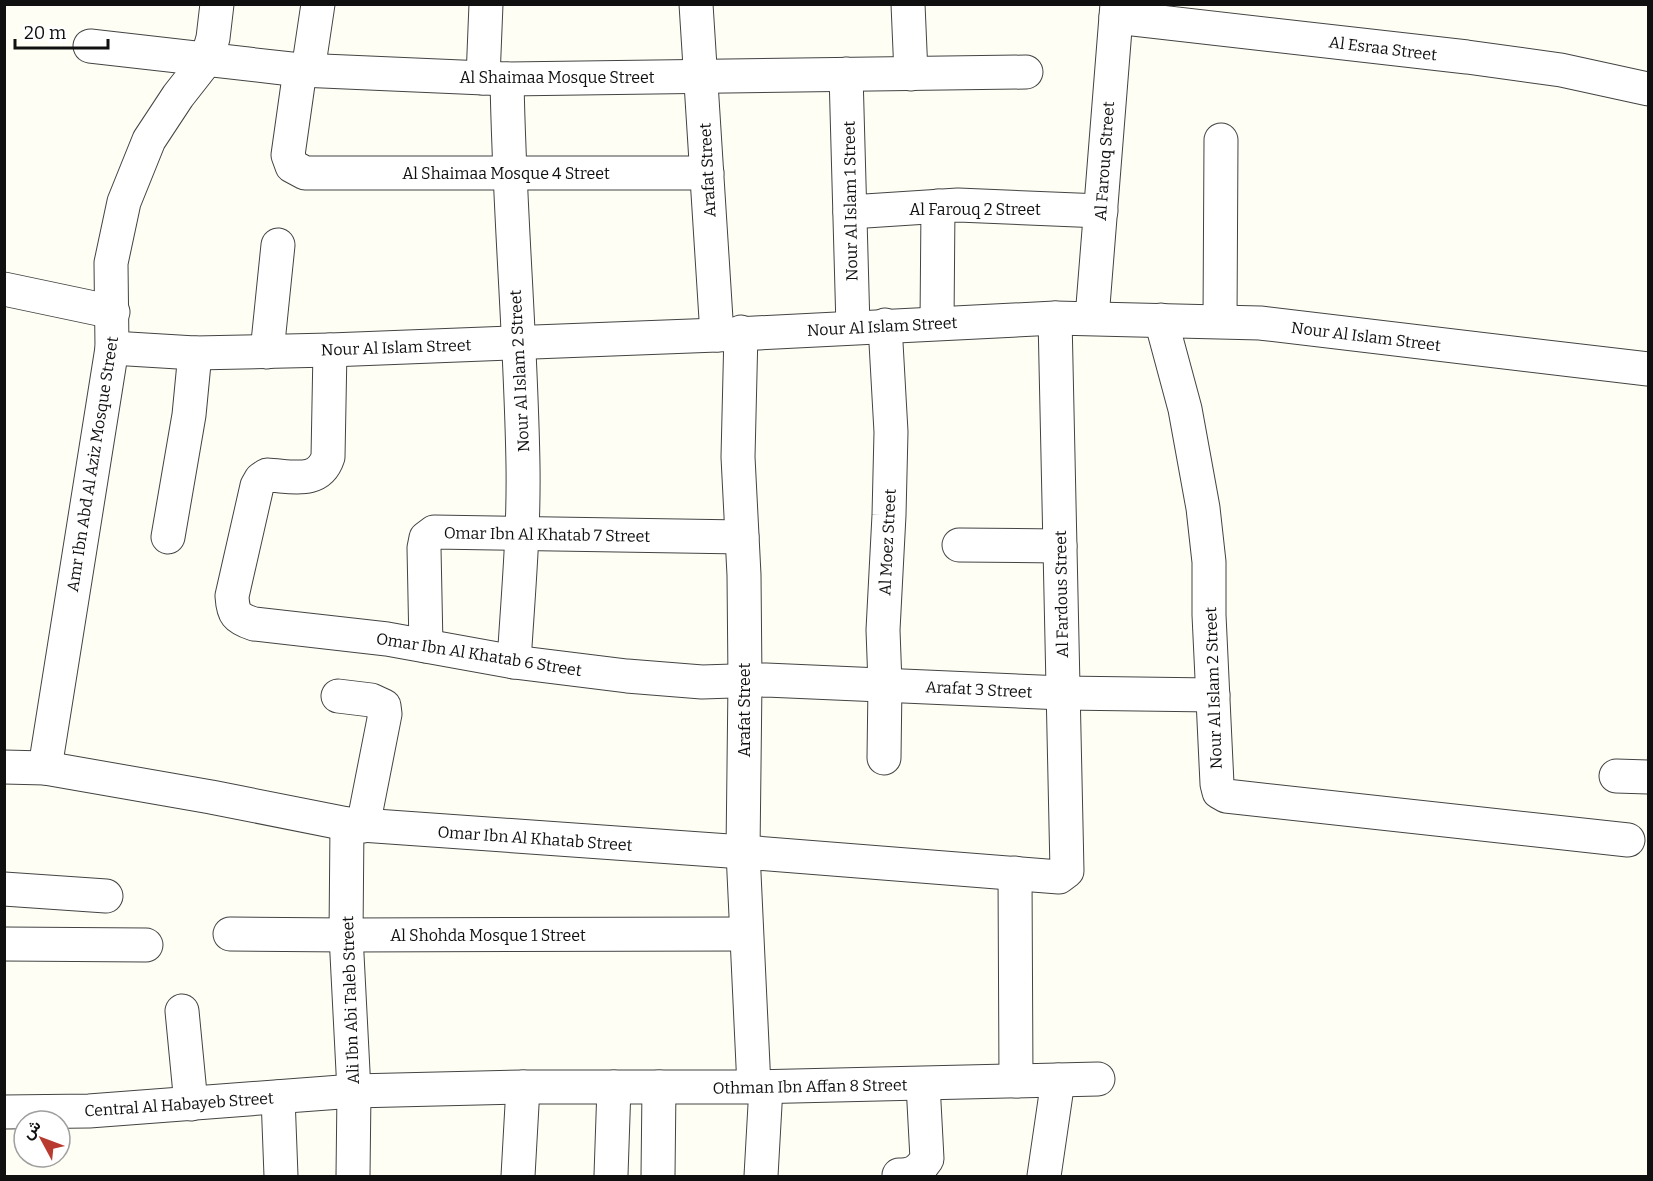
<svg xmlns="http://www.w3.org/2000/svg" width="1653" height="1181" font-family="Bitter,Vazirmatn,serif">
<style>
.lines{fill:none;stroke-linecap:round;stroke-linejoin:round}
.minor-casing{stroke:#434343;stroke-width:35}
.minor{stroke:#fff;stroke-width:33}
.labels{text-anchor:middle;stroke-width:6;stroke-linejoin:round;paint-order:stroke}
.street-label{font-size:16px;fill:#101010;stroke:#fff}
</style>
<rect width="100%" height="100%" fill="#fefef4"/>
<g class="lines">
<defs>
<g id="minor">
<path d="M 696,4 L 717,335"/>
<path d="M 908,4 L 911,74"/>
<path d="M 1116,17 L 1467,57 L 1561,70 L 1648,89"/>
<path d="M 90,46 L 300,70 L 507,79 L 1026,72"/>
<path d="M 300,70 L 288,155 L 292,166 L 305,173 L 707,173"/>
<path d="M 308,71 L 318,4"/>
<path d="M 846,74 L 853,327"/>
<path d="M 483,78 L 486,4"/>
<path d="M 507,79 C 509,209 521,337 523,466 C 524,532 518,597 514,662"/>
<path d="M 850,212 L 958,205 L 1101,211"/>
<path d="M 4,289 L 113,312"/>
<path d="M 1092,318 L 1117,4"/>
<path d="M 1161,320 L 1185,409 L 1203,508 L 1209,562 L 1209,615 L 1217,784 L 1219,792 L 1226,796 L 1628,840"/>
<path d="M 1220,321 L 1221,140"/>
<path d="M 937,323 L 938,206"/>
<path d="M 741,332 L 738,457 L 744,575 L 745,681 L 743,852 L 754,1087"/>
<path d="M 112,348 L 195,353 L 330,350 L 717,335 L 1055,318 L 1260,323 L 1648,369"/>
<path d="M 330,350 L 328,457 C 319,485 292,476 267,475 L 261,479 L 257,486 L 232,596 C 233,614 236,618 254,624 L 387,639 L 514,662 L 627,676 L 702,682 L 766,680 L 1063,693 L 1213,695"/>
<path d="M 267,352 L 278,245"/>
<path d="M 168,537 L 189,415 L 195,353"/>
<path d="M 959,545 L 1060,546"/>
<path d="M 426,646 L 424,548 L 426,538 L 434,532 L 742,537"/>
<path d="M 338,696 L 371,700 L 384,706 L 385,714 L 363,826"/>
<path d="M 884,758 L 885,684 L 883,630 L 889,515 L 891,432 L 885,325"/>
<path d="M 4,767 L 45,768 L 211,797 L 347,824 L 743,852 L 1059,877 L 1067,871 L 1055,318"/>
<path d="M 45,768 L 112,348 L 111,263 L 124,202 L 149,140 L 178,96 L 207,59 L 213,38 L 217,4"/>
<path d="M 1616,776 L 1648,777"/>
<path d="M 347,824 L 346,935 L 354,1091 L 353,1176"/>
<path d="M 1015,873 L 1016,1081"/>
<path d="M 4,889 L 106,896"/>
<path d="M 230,934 L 346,935 L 746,934"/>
<path d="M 4,944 L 146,945"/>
<path d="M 182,1011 L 191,1104"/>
<path d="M 278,1097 L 281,1176"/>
<path d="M 4,1112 L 89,1111 L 354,1091 L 523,1087 L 754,1087 L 1098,1079"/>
<path d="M 611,1175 L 614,1087"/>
<path d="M 899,1175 C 913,1175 919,1171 927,1159 L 923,1084"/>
<path d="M 518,1176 L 523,1087"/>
<path d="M 658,1176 L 659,1087"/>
<path d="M 761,1176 L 766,1087"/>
<path d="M 1044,1176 L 1058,1080"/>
</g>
</defs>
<use href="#minor" class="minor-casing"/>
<use href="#minor" class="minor"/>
</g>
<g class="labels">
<g class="street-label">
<text transform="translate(1383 48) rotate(7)" y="6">Al Esraa Street</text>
<text x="557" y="83">Al Shaimaa Mosque Street</text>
<text transform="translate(1104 161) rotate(-86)" y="6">Al Farouq Street</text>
<text transform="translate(707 170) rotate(-93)" y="6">Arafat Street</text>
<text x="506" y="179">Al Shaimaa Mosque 4 Street</text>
<text transform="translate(850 201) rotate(-91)" y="6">Nour Al Islam 1 Street</text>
<text x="975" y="215">Al Farouq 2 Street</text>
<text transform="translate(882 326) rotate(-3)" y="6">Nour Al Islam Street</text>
<text transform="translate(1366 336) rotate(7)" y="6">Nour Al Islam Street</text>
<text transform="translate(396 347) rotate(-2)" y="6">Nour Al Islam Street</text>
<text transform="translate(519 371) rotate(-93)" y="6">Nour Al Islam 2 Street</text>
<text transform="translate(92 464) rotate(-81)" y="6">Amr Ibn Abd Al Aziz Mosque Street</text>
<text transform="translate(547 534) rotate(1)" y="6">Omar Ibn Al Khatab 7 Street</text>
<text transform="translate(887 542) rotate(-87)" y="6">Al Moez Street</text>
<text transform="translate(1061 594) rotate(-91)" y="6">Al Fardous Street</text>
<text transform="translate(479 654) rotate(9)" y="6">Omar Ibn Al Khatab 6 Street</text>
<text transform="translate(1213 688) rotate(-92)" y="6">Nour Al Islam 2 Street</text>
<text transform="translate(979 689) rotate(3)" y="6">Arafat 3 Street</text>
<text transform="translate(744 710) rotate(-90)" y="6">Arafat Street</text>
<text transform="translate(535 838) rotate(4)" y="6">Omar Ibn Al Khatab Street</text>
<text x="488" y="941">Al Shohda Mosque 1 Street</text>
<text transform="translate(350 1000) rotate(-92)" y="6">Ali Ibn Abi Taleb Street</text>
<text transform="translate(810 1086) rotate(-1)" y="6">Othman Ibn Affan 8 Street</text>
<text transform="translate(179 1104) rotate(-4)" y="6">Central Al Habayeb Street</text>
</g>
</g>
<rect width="1653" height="1181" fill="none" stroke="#101010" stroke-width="12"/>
<g transform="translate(42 1139) rotate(311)"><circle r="28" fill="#ffffff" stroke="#9f9f9f" stroke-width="1.5"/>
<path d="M0-4.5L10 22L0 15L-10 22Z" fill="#b93a2f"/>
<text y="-9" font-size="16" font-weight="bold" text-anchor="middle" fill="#101010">ش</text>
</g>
<path d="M15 39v9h93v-9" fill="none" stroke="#101010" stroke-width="3"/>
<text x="24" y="39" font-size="18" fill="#101010" stroke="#ffffff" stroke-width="4.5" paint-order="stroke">20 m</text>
</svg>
